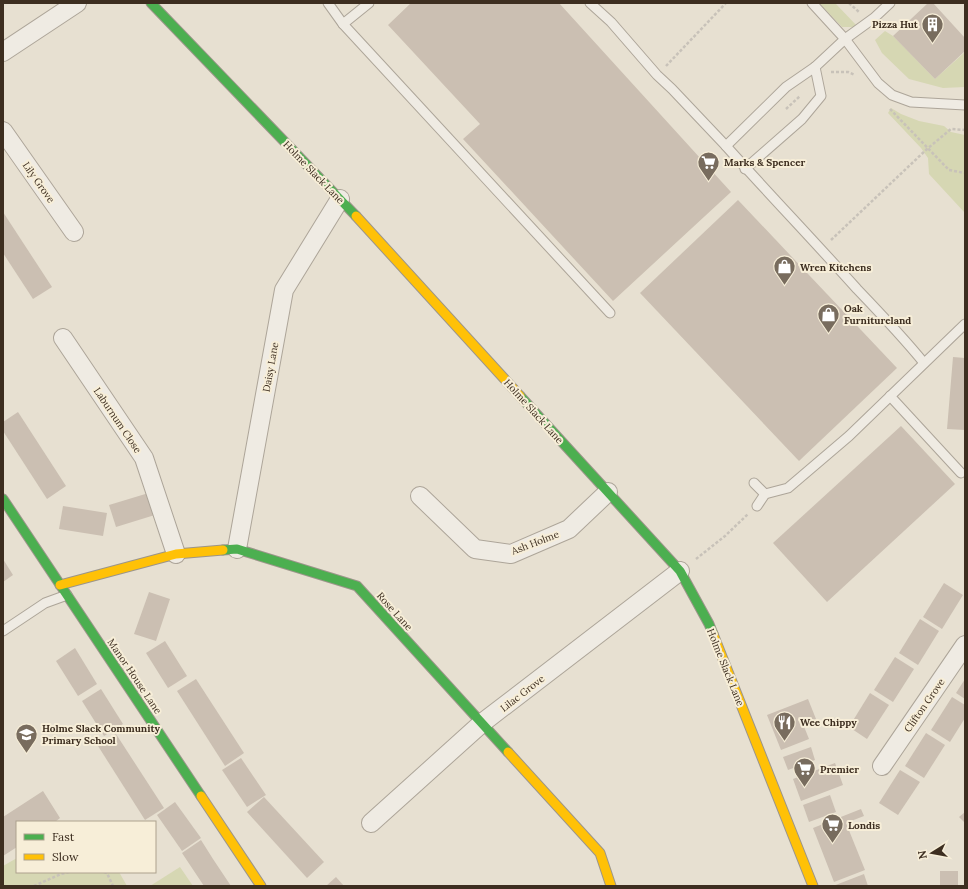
<svg xmlns="http://www.w3.org/2000/svg" width="968" height="889" font-family="Lora,serif">
<style>
.green{fill:#d6d7b3}
.building{fill:#cbbfb2}
.lines{fill:none;stroke-linecap:round;stroke-linejoin:round}
.lane-casing{stroke:#ada599;stroke-width:11}
.street-casing{stroke:#ada599;stroke-width:20}
.fast-casing{stroke:#9c958a;stroke-width:11}
.slow-casing{stroke:#9c958a;stroke-width:11}
.path{stroke:#c8c2b9;stroke-width:2.5;stroke-dasharray:3 2;stroke-linecap:butt}
.lane{stroke:#efebe3;stroke-width:9}
.street{stroke:#efebe3;stroke-width:18}
.fast{stroke:#4caf50;stroke-width:9}
.slow{stroke:#ffc107;stroke-width:9}
.labels{text-anchor:middle;stroke-width:4;stroke-linejoin:round;paint-order:stroke}
.poi-label{font-size:10px;font-weight:bold;fill:#3d2e20;stroke:#f7eed8;text-anchor:start}
.street-label{font-size:10px;fill:#3d2e20;stroke:#f7eed8}
</style>
<rect width="100%" height="100%" fill="#e7e0d1"/>
<g class="green">
<path d="M 819,3 L 835,3 L 858,27 L 842,27 Z"/>
<path d="M 885,31 L 893,36 L 935,79 L 965,52 L 965,87 L 943,88 L 909,79 L 882,53 L 875,40 Z"/>
<path d="M 891,108 L 901,114 L 919,121 L 944,126 L 951,132 L 965,135 L 965,213 L 929,174 L 928,158 L 921,148 L 888,113 Z"/>
<path d="M 17,858 L 17,872 L 119,872 L 127,886 L 3,886 L 3,866 Z"/>
<path d="M 180,867 L 193,886 L 150,886 Z"/>
</g>
<g class="building">
<path d="M 411,3 L 559,3 L 731,192 L 613,301 L 463,139 L 480,124 L 388,25 Z"/>
<path d="M 928,3 L 933,3 L 965,38 L 965,51 L 935,79 L 893,36 Z"/>
<path d="M 738,200 L 897,368 L 799,461 L 640,293 Z"/>
<path d="M 3,212 L 52,287 L 33,299 L 3,253 Z"/>
<path d="M 953,357 L 965,358 L 965,430 L 947,429 Z"/>
<path d="M 18,412 L 66,486 L 47,499 L 3,431 L 3,422 Z"/>
<path d="M 901,426 L 955,484 L 827,602 L 773,543 Z"/>
<path d="M 152,492 L 158,514 L 116,527 L 109,505 Z"/>
<path d="M 63,506 L 107,513 L 103,536 L 59,529 Z"/>
<path d="M 3,559 L 13,575 L 3,582 Z"/>
<path d="M 944,583 L 963,595 L 942,629 L 923,617 Z"/>
<path d="M 149,592 L 170,599 L 156,641 L 134,634 Z"/>
<path d="M 920,619 L 939,631 L 918,665 L 899,653 Z"/>
<path d="M 165,641 L 187,676 L 168,688 L 146,653 Z"/>
<path d="M 75,648 L 97,684 L 78,696 L 56,661 Z"/>
<path d="M 895,657 L 914,669 L 893,702 L 874,690 Z"/>
<path d="M 196,679 L 244,753 L 225,766 L 177,691 Z"/>
<path d="M 965,679 L 965,699 L 956,693 Z"/>
<path d="M 101,689 L 123,724 L 104,736 L 82,701 Z"/>
<path d="M 870,693 L 889,705 L 867,739 L 849,727 Z"/>
<path d="M 952,697 L 965,705 L 965,718 L 950,742 L 931,730 Z"/>
<path d="M 808,699 L 816,719 L 803,724 L 809,739 L 781,750 L 767,715 Z"/>
<path d="M 926,733 L 945,745 L 924,778 L 905,766 Z"/>
<path d="M 116,734 L 164,808 L 145,820 L 98,746 Z"/>
<path d="M 811,747 L 815,760 L 788,770 L 783,757 Z"/>
<path d="M 241,758 L 266,795 L 247,807 L 222,770 Z"/>
<path d="M 835,763 L 843,785 L 801,801 L 793,779 Z"/>
<path d="M 900,770 L 920,782 L 898,815 L 879,803 Z"/>
<path d="M 43,791 L 60,818 L 55,822 L 17,822 L 17,847 L 3,856 L 3,817 Z"/>
<path d="M 830,795 L 836,812 L 809,822 L 803,805 Z"/>
<path d="M 264,797 L 324,862 L 307,878 L 247,812 Z"/>
<path d="M 175,802 L 201,838 L 182,851 L 157,815 Z"/>
<path d="M 861,809 L 864,816 L 846,823 L 865,870 L 834,882 L 813,828 Z"/>
<path d="M 965,812 L 965,823 L 959,817 Z"/>
<path d="M 201,840 L 213,859 L 231,886 L 204,886 L 182,853 Z"/>
<rect x="940" y="871" width="18" height="15"/>
<path d="M 864,874 L 868,886 L 833,886 Z"/>
<path d="M 336,877 L 344,886 L 326,886 Z"/>
</g>
<g class="lines">
<defs>
<g id="lane">
<path d="M 328,3 L 343,24 L 610,313"/>
<path d="M 590,3 L 611,22 L 657,75 L 672,89 L 726,146 L 786,87 L 815,67 L 845,39 L 874,18 L 890,3"/>
<path d="M 812,3 L 845,39 L 878,83 L 892,95 L 911,102 L 965,105"/>
<path d="M 343,24 L 369,3"/>
<path d="M 726,146 C 769,194 814,241 857,289 C 880,313 903,337 924,363"/>
<path d="M 745,169 L 802,119 L 821,96 L 815,67"/>
<path d="M 890,396 L 961,473"/>
<path d="M 754,483 L 765,494"/>
<path d="M 757,506 L 765,494 L 788,488 L 849,436 L 965,324"/>
<path d="M 3,631 L 45,603 L 67,595"/>
</g>
<g id="street">
<path d="M 3,52 L 77,3"/>
<path d="M 3,131 L 74,232"/>
<path d="M 63,338 L 144,458 L 176,554"/>
<path d="M 420,496 L 475,549 L 511,554 L 569,529 L 608,492"/>
<path d="M 237,549 L 284,290 L 340,199"/>
<path d="M 882,766 L 965,645"/>
<path d="M 371,823 L 482,723 L 680,571"/>
</g>
<g id="fast">
<path d="M 151,3 L 356,216"/>
<path d="M 520,396 L 680,571 L 709,624 L 713,634"/>
<path d="M 3,499 L 201,796"/>
<path d="M 223,550 L 237,549 L 357,586 L 508,752"/>
</g>
<g id="slow">
<path d="M 356,216 L 520,396"/>
<path d="M 60,585 L 176,554 L 223,550"/>
<path d="M 713,634 L 813,886"/>
<path d="M 508,752 L 600,853 L 611,886"/>
<path d="M 201,796 L 261,886"/>
</g>
</defs>
<use href="#lane" class="lane-casing"/>
<use href="#street" class="street-casing"/>
<use href="#fast" class="fast-casing"/>
<use href="#slow" class="slow-casing"/>
<g class="path">
<path d="M 849,3 L 859,12"/>
<path d="M 666,66 L 726,3"/>
<path d="M 831,72 L 848,72 L 855,75"/>
<path d="M 786,109 L 800,96"/>
<path d="M 890,109 L 949,170 L 965,173"/>
<path d="M 831,240 L 927,149 L 951,129 L 965,130"/>
<path d="M 696,559 L 725,536 L 748,514"/>
<path d="M 104,872 L 107,873 L 113,886"/>
<path d="M 34,886 L 61,874 L 69,872"/>
</g>
<use href="#lane" class="lane"/>
<use href="#street" class="street"/>
<use href="#fast" class="fast"/>
<use href="#slow" class="slow"/>
</g>
<defs>
<symbol id="building-pin" viewBox="-11 -11 22 30"><path d="M0 17L-7.5 6A9.5 9.5 0 1 1 7.5 6Z" fill="#786c5e" stroke="#f7eed8"/><path d="M-4-6H4V6H1V3H-1V6H-4ZM-2.5-4.3h1.7v1.8h-1.7ZM.8-4.3h1.7v1.8H.8ZM-2.5-1h1.7V.8h-1.7ZM.8-1h1.7V.8H.8Z" fill="#fff"/></symbol>
<symbol id="supermarket-pin" viewBox="-11 -11 22 30"><path d="M0 17L-7.5 6A9.5 9.5 0 1 1 7.5 6Z" fill="#786c5e" stroke="#f7eed8"/><path d="M-6-5.5h2.5l.6 2H6L4.5 2H-2.5L-4.4-4H-6ZM-1.5 3.2a1.3 1.3 0 1 0 .1 0ZM3 3.2a1.3 1.3 0 1 0 .1 0Z" fill="#fff"/></symbol>
<symbol id="shop-pin" viewBox="-11 -11 22 30"><path d="M0 17L-7.5 6A9.5 9.5 0 1 1 7.5 6Z" fill="#786c5e" stroke="#f7eed8"/><path d="M-5-2.5h2.3a2.7 3.5 0 0 1 5.4 0H5L5.5 6h-11ZM-1.5-2.5h3a1.5 2.3 0 0 0-3 0Z" fill="#fff"/></symbol>
<symbol id="restaurant-pin" viewBox="-11 -11 22 30"><path d="M0 17L-7.5 6A9.5 9.5 0 1 1 7.5 6Z" fill="#786c5e" stroke="#f7eed8"/><path d="M-5-6h1v4h1v-4h1v4h1v-4h1v5L-1.5 .5V6h-2V.5L-5-1ZM5-6V6H3V1.5H1.5Q1.5-4 5-6Z" fill="#fff"/></symbol>
<symbol id="school-pin" viewBox="-11 -11 22 30"><path d="M0 17L-7.5 6A9.5 9.5 0 1 1 7.5 6Z" fill="#786c5e" stroke="#f7eed8"/><path d="M0-5L7-2L0 1L-7-2ZM-4 1L0 2.5L4 1V4Q0 6-4 4Z" fill="#fff"/></symbol>
</defs>
<g fill-rule="evenodd">
<use href="#building-pin" x="920" y="12" width="25" height="34"/>
<use href="#supermarket-pin" x="696" y="150" width="25" height="34"/>
<use href="#shop-pin" x="772" y="254" width="25" height="34"/>
<use href="#shop-pin" x="816" y="302" width="25" height="34"/>
<use href="#restaurant-pin" x="772" y="710" width="25" height="34"/>
<use href="#school-pin" x="14" y="722" width="25" height="34"/>
<use href="#supermarket-pin" x="792" y="756" width="25" height="34"/>
<use href="#supermarket-pin" x="820" y="812" width="25" height="34"/>
</g>
<g class="labels">
<g class="poi-label">
<text x="918" y="28" text-anchor="end">Pizza Hut</text>
<text x="724" y="166">Marks &amp; Spencer</text>
<text x="800" y="271">Wren Kitchens</text>
<text x="844" y="312">Oak<tspan x="844" dy="12">Furnitureland</tspan></text>
<text x="800" y="726">Wee Chippy</text>
<text x="42" y="732">Holme Slack Community<tspan x="42" dy="12">Primary School</tspan></text>
<text x="820" y="773">Premier</text>
<text x="848" y="829">Londis</text>
</g>
<g class="street-label">
<text transform="translate(314 172) rotate(46)" y="4">Holme Slack Lane</text>
<text transform="translate(39 182) rotate(55)" y="4">Lily Grove</text>
<text transform="translate(270 367) rotate(-80)" y="4">Daisy Lane</text>
<text transform="translate(534 411) rotate(48)" y="4">Holme Slack Lane</text>
<text transform="translate(118 420) rotate(56)" y="4">Laburnum Close</text>
<text transform="translate(535 542) rotate(-21)" y="4">Ash Holme</text>
<text transform="translate(395 611) rotate(48)" y="4">Rose Lane</text>
<text transform="translate(726 667) rotate(68)" y="4">Holme Slack Lane</text>
<text transform="translate(135 676) rotate(56)" y="4">Manor House Lane</text>
<text transform="translate(522 693) rotate(-38)" y="4">Lilac Grove</text>
<text transform="translate(924 705) rotate(-55)" y="4">Clifton Grove</text>
</g>
</g>
<rect width="968" height="889" fill="none" stroke="#3d2e20" stroke-width="8"/>
<rect x="16" y="821" width="140" height="52" fill="#f7eed8" stroke="#ada18e"/>
<rect x="24" y="834" width="20" height="6" fill="#4caf50" stroke="#ada18e"/>
<text x="52" y="841" font-size="12" fill="#3d2e20">Fast</text>
<rect x="24" y="854" width="20" height="6" fill="#ffc107" stroke="#ada18e"/>
<text x="52" y="861" font-size="12" fill="#3d2e20">Slow</text>
<g transform="translate(932 853) rotate(259)" stroke="#f7eed8" stroke-width="3" paint-order="stroke">
<path d="M0-3L7 15L0 10L-7 15Z" fill="#3d2e20"/>
<text y="-6" font-size="11" font-weight="bold" text-anchor="middle" fill="#3d2e20">N</text>
</g>
</svg>
